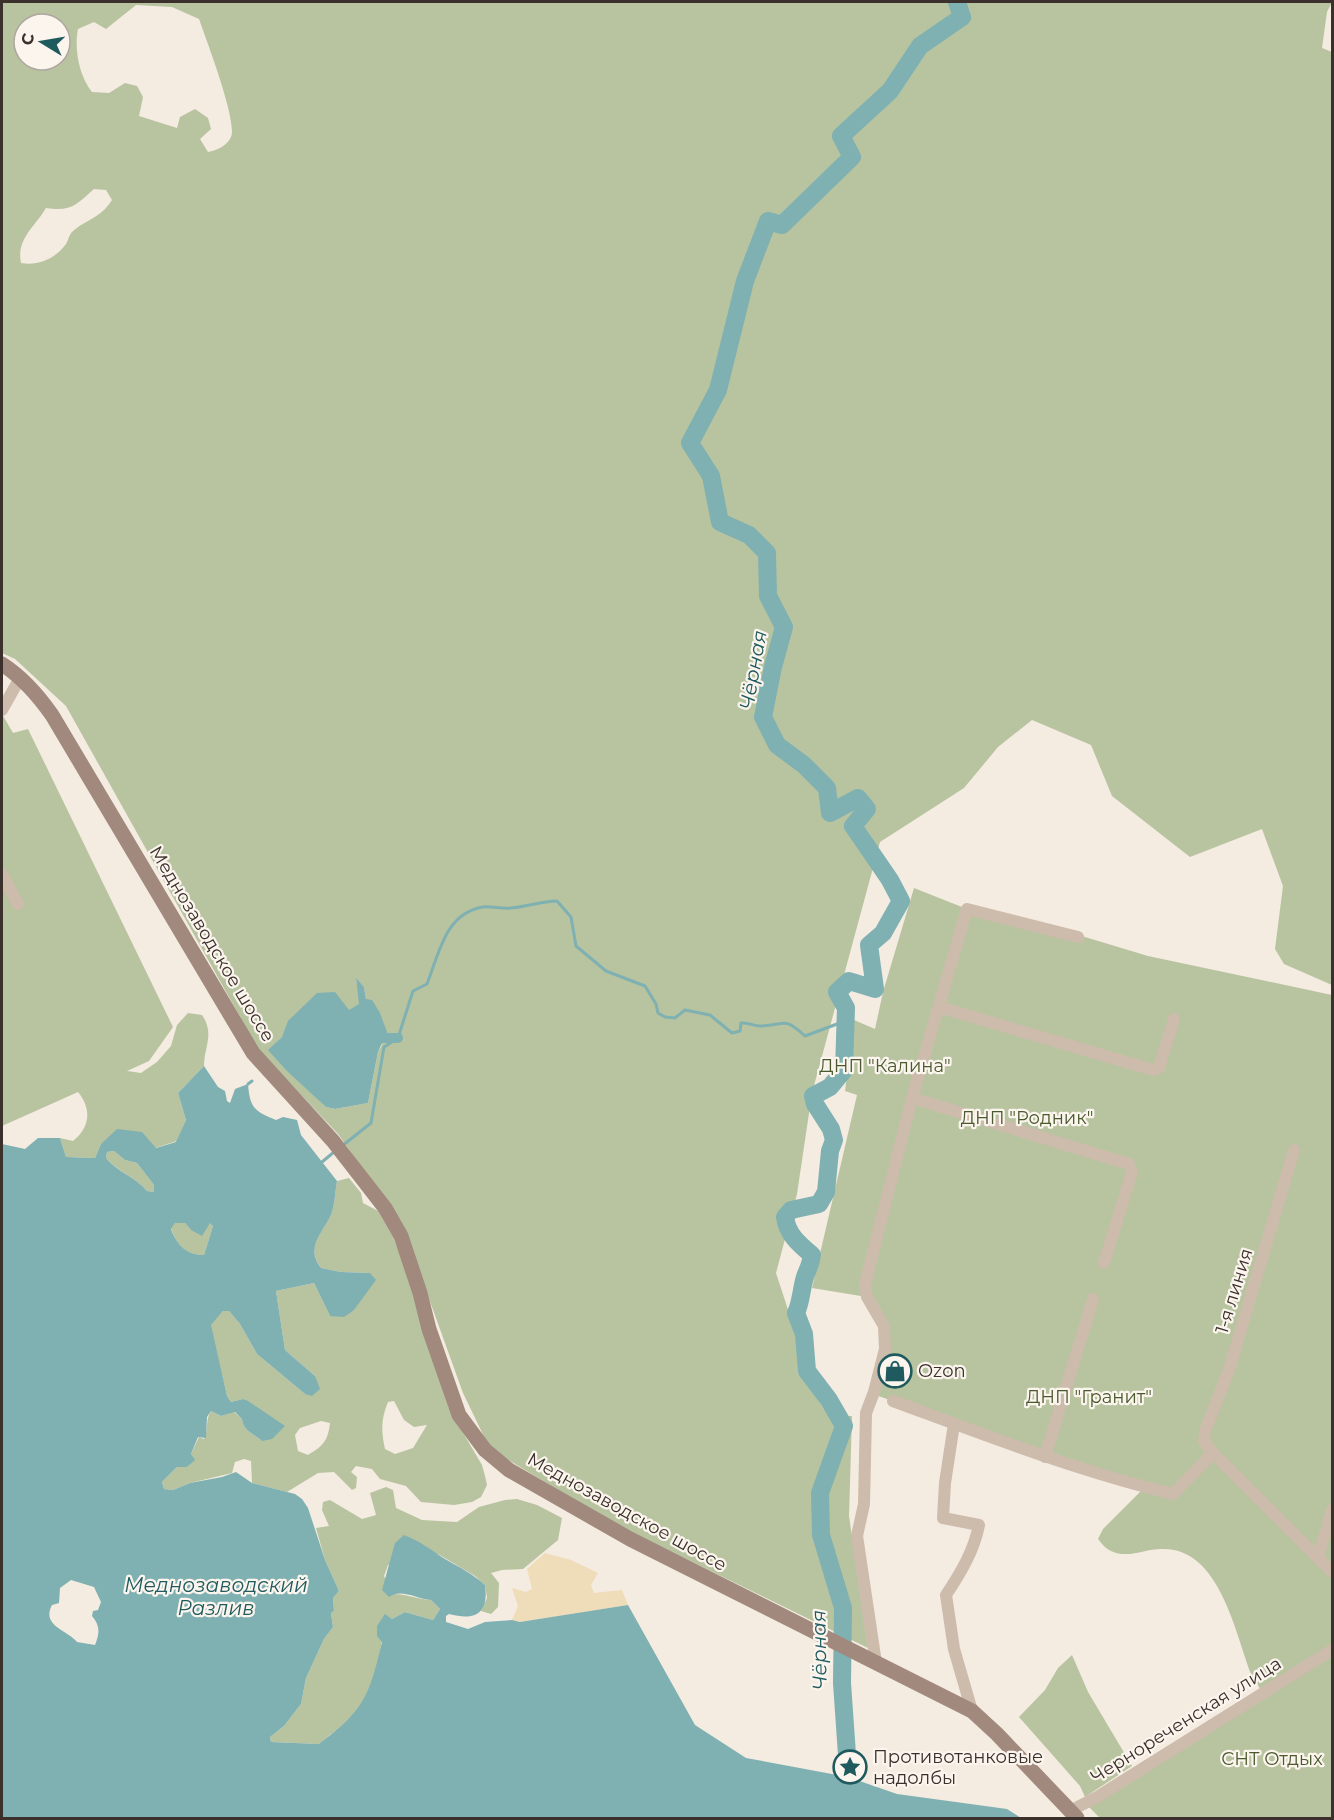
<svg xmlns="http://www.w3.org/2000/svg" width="1334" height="1820" font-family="Montserrat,sans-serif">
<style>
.green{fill:#b8c4a0;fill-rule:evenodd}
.sand{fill:#efdcb8}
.water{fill:#7fb0b2;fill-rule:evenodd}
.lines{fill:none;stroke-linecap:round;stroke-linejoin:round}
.stream{stroke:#7fb0b2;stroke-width:3}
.canal{stroke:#7fb0b2;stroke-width:10}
.river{stroke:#7fb0b2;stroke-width:18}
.street{stroke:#cdbbac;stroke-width:12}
.secondary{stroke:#a18a7d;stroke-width:15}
.labels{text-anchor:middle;stroke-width:4.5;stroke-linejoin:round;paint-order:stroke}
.street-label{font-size:18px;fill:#3b302b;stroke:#fbf5ee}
.park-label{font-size:18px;fill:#4a5a2e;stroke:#fbf5ee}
.poi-label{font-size:18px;fill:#3b302b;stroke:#fbf5ee;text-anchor:start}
.water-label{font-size:20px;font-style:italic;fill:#1f5a5e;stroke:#fbf5ee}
</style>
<rect width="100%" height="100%" fill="#f4ebe1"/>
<g class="green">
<path d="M 2,2 L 1332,2 L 1327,12 L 1322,48 L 1332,52 L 1332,985 L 1284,964 L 1275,949 L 1283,886 L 1262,829 L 1190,857 L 1112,796 L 1091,745 L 1032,720 L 998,747 L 964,788 L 880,842 L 812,1093 L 797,1194 L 776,1273 L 795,1331 L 801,1375 L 829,1416 L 852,1416 L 849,1516 L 868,1648 L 617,1525 L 490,1449 L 463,1393 L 401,1221 L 338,1134 L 258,1049 L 66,706 L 15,659 L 2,653 ZM 136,5 L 172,7 L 199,19 C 206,39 238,122 231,137 C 226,147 217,150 208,152 L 200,139 L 211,129 L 208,118 L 195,109 L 180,117 L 177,128 L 139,116 L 143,97 L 137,86 L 125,83 L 109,93 L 92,92 C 79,76 74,49 78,29 L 94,22 L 106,29 ZM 24,24 L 60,24 L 60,60 L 24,60 ZM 94,189 L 106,190 L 112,200 C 100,219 86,219 72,232 C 69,235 68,241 66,244 C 55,259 38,266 21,263 C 16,239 35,227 46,208 C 71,212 76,205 94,189 ZM 356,979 L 364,987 L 366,999 L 382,1045 L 378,1052 L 368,1103 L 335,1109 L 326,1107 L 269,1050 L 282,1037 L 349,1011 L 360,1004 Z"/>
<path d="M 2,714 L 13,733 L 28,729 L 173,1027 L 149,1061 L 127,1071 L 141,1073 L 157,1062 L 171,1046 L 177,1025 L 188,1013 L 202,1015 C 215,1034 204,1047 204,1066 L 178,1093 L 186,1120 L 177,1141 L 155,1148 L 101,1144 L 95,1158 L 66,1157 L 60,1138 L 73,1141 C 90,1128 92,1109 78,1092 L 2,1126 Z"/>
<path d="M 914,888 L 967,909 L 1085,937 L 1148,956 L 1332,995 L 1332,1818 L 1100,1818 L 1085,1803 L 1262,1694 C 1260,1686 1254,1681 1251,1674 C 1235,1632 1219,1546 1161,1549 C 1145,1549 1128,1559 1111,1551 C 1106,1549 1101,1543 1098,1539 L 1103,1529 L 1144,1488 L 1044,1456 L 873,1394 L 884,1326 L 867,1297 L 812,1288 L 857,1095 L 845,1091 L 854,1020 L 875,1029 L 883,992 Z"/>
<path d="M 114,1151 L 125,1160 L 137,1163 L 154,1185 L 154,1192 L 147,1191 C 136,1177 118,1172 106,1158 L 107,1152 Z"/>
<path d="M 349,1178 L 361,1193 L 363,1203 L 378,1211 L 393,1237 L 412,1285 L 449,1409 L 482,1465 L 485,1476 L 487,1485 L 481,1497 L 472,1502 L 454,1505 L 421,1502 L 406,1486 L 380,1479 L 372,1469 L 356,1466 L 351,1472 L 357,1477 L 356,1488 L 352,1490 L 334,1472 L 318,1473 L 287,1492 L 252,1483 L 251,1461 L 244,1459 L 235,1462 L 232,1473 L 190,1483 L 173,1490 L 164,1489 L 162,1482 L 177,1467 L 187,1467 L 194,1460 L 191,1454 L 199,1437 L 204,1439 C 209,1429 205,1420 211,1411 L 221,1416 L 234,1412 L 242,1419 C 243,1431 253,1433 262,1441 L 260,1410 L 243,1399 L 231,1402 L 227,1396 L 210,1325 L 223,1311 L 229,1311 L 240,1324 L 257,1354 L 305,1394 L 315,1376 L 285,1350 L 276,1291 L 314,1283 L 330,1316 L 370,1273 L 341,1272 L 321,1268 C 305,1246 322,1234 331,1215 C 335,1205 335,1192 337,1181 ZM 394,1401 L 404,1420 L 414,1427 L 427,1425 L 413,1448 L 395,1454 L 385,1449 C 381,1431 381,1419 388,1402 ZM 321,1421 L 330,1423 C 328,1441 323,1446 308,1455 L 298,1451 L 295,1435 L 300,1428 Z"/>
<path d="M 210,1222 L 213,1226 L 204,1255 C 185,1255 177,1245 171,1228 L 175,1223 L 185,1223 L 191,1230 Z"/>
<path d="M 386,1487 L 393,1490 L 396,1508 L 422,1520 L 457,1522 L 479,1507 L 505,1500 L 517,1499 L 537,1505 L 562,1518 L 558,1540 L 523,1569 L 502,1570 L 491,1573 L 499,1583 L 498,1607 L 491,1614 L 481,1611 L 487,1598 L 485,1585 L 475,1576 L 438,1554 L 388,1565 L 384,1576 L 393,1594 C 407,1594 417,1599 431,1600 L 440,1609 L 433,1620 L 405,1612 L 392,1619 L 385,1615 C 382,1644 377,1686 358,1709 C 347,1723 332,1733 319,1744 L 271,1742 L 270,1737 L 284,1726 L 301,1704 L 306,1678 L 324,1639 L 333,1627 L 331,1613 L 334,1611 L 333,1598 L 339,1591 L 325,1560 L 316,1528 L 329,1526 L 322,1510 L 323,1502 L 330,1500 L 362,1519 L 376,1515 L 370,1493 Z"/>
<path d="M 1072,1655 L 1088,1692 L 1132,1766 L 1085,1797 L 1080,1786 L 1019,1717 L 1045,1690 L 1058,1668 Z"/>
</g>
<path class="sand" d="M 545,1553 L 571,1560 L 598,1573 L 591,1585 L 594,1593 L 622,1590 L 628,1605 L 520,1622 L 512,1620 L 518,1606 L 512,1588 L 526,1592 L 532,1589 L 527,1569 Z"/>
<g class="water">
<path d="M 356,978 L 364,987 L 366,999 L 372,1000 L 380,1013 L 387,1032 L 378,1052 L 368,1103 L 335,1109 L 326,1107 L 287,1071 L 268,1050 L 282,1037 L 288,1021 L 317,993 L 335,992 L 349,1010 L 359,1004 Z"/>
<path d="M 204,1066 L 218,1087 L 225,1091 L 227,1101 L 230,1103 L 235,1089 L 248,1084 C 250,1108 254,1111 276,1120 L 283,1117 L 297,1120 L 301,1135 L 337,1181 C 335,1192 335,1205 331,1215 C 322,1234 305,1247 321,1268 L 341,1272 L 370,1273 L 376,1280 L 354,1310 L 344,1317 L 330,1316 L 314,1283 L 276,1291 L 285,1350 L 315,1376 L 320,1389 L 312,1396 L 305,1394 L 257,1354 L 240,1324 L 229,1311 L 223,1311 L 211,1325 L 227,1396 L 231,1402 L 243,1399 L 248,1401 L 285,1426 L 272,1439 L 262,1441 C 253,1433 243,1431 242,1419 L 235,1412 L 221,1416 L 211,1411 L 207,1417 L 206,1438 L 198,1437 L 191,1454 L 195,1460 L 187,1467 L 177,1467 L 162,1482 L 164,1489 L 173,1490 L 190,1483 L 222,1477 L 236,1472 L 252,1483 L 295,1494 L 302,1499 L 308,1508 L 325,1560 L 339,1591 L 333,1598 L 334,1611 L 331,1613 L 333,1627 L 324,1639 L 306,1678 L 301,1704 L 284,1726 L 270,1737 L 271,1742 L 319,1744 C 364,1710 369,1697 382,1642 L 377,1636 L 377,1626 L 385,1614 L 392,1619 L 405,1612 L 433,1620 L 440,1609 L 431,1600 C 417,1599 401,1588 389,1597 L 382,1590 L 395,1543 L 404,1535 C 420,1541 431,1550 445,1559 C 459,1567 473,1574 485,1585 C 489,1614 475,1621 449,1614 L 446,1616 L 446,1622 L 468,1629 L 485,1622 L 512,1620 L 520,1622 L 628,1605 L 695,1725 L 746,1758 L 848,1777 L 897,1794 L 1007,1809 L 1021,1818 L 2,1818 L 2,1144 L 25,1149 L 38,1138 L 60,1138 L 66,1157 L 95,1158 L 101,1144 L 117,1129 L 142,1132 L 156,1148 L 176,1142 L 186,1120 L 178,1093 ZM 114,1151 L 125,1160 L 137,1163 L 154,1185 L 154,1192 L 147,1191 C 136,1177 117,1172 106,1158 L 107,1152 ZM 175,1223 L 185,1223 L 191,1230 L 202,1236 L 210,1223 L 213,1226 L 204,1255 C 186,1255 177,1245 171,1229 ZM 71,1580 L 94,1587 L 101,1602 L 98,1610 L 93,1611 L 92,1616 C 100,1625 100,1633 95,1645 L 77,1642 C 67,1630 41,1626 52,1605 L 59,1603 L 60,1588 Z"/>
</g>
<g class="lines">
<g class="stream">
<path d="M 248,1084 L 252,1081"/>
<path d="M 342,1146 L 371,1123 L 384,1047 L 398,1038 L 413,991 L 427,984 C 439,954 445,913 483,907 C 492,906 502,909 511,908 C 527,907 541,901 557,901 L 571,917 L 576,946 L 606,971 L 645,986 L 656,1004 L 658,1013 L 665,1017 L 675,1018 L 685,1010 L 710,1015 L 732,1033 L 740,1031 L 741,1023 C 748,1022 753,1026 760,1026 C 786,1026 782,1015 805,1036 L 845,1021"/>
<path d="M 322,1162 L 334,1152"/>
</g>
<path class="canal" d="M 371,1038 L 398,1038"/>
<path class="river" d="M 843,1818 L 848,1769 L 842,1683 L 843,1608 L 821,1535 L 820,1493 L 844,1426 L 829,1400 L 807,1371 L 804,1334 L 796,1313 C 802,1300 801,1287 806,1274 C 809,1267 811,1263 812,1255 C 799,1244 787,1234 785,1217 L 791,1210 L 819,1204 L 826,1192 L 830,1151 L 834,1140 L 831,1129 L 815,1104 L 813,1096 L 830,1087 L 844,1070 L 846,1008 L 837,992 L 849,981 L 875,989 L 869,945 L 883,933 L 901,901 L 890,880 L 853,826 L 867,809 L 858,798 L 830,813 L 827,788 L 804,765 L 777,745 L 763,717 L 773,667 L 784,627 L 768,596 L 767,553 L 749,535 L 720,522 L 711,476 L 690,443 L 718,390 L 745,281 L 768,221 L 782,225 L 852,157 L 841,136 L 890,91 L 920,46 L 962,17 L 957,2"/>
<g class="street">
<path d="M 2,710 L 20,678"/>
<path d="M 2,874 L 18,904"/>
<path d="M 939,1007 L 1153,1070 L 1159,1068 L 1174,1019"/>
<path d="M 912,1098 L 1129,1164 L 1132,1172 L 1104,1263"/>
<path d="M 1294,1150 L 1229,1370 L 1205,1431 L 1204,1441 L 1210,1450 L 1332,1572"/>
<path d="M 893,1401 C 985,1435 1077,1471 1173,1494 L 1213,1453"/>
<path d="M 954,1424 L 945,1483 L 943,1518 L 979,1525 C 974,1551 960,1574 946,1595 L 954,1649 L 972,1711"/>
<path d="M 1045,1457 L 1093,1299"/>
<path d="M 1318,1557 L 1332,1510"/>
<path d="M 876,1663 L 857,1536 L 864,1504 L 866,1413 L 874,1392 L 885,1349 L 884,1326 L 867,1297 L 865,1284 L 912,1098 L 967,909 L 1078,937"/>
<path d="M 1070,1811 L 1097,1797 L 1332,1650"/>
</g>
<path class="secondary" d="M 2,664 C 22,677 38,695 52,715 L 253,1053 L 333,1141 L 385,1208 L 401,1236 L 420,1293 L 429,1329 L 459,1415 L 485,1450 L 509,1470 L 630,1539 L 972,1711 L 997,1734 L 1077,1818"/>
</g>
<defs>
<symbol id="shop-ring" viewBox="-11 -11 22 22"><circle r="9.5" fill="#fbf5ee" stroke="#1f5a5e" stroke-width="1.5"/><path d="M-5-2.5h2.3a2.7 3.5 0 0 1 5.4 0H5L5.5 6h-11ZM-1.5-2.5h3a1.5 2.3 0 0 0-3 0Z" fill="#1f5a5e"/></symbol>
<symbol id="sight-ring" viewBox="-11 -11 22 22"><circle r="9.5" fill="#fbf5ee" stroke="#1f5a5e" stroke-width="1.5"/><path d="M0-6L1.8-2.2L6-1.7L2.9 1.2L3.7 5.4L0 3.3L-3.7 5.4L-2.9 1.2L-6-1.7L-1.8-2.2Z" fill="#1f5a5e"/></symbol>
</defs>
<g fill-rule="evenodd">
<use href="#shop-ring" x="876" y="1352" width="38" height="38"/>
<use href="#sight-ring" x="831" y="1748" width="38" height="38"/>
</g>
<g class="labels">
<g class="street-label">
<text transform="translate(212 944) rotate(59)" y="6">Меднозаводское шоссе</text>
<text transform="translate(1234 1291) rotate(-73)" y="6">1-я линия</text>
<text transform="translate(627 1512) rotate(29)" y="6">Меднозаводское шоссе</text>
<text transform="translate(1186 1720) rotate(-32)" y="6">Чернореченская улица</text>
</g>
<g class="park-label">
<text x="885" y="1072">ДНП "Калина"</text>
<text x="1027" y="1124">ДНП "Родник"</text>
<text x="1089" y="1403">ДНП "Гранит"</text>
<text x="1272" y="1765">СНТ Отдых</text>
</g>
<g class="poi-label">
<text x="918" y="1377">Ozon</text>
<text x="873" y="1763">Противотанковые<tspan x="873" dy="21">надолбы</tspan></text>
</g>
<g class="water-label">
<text transform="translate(753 670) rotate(-80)" y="7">Чёрная</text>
<text x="216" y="1592">Меднозаводский<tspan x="216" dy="23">Разлив</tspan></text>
<text transform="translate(819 1650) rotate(-91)" y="7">Чёрная</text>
</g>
</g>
<rect width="1334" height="1820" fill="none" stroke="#3b302b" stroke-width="6"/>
<g transform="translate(42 42) rotate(281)"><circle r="28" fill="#fbf5ee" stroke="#aea6a0" stroke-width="1.5"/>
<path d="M0-4.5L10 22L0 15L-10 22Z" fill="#1f5a5e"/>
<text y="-9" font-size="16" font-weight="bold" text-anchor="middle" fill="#3b302b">С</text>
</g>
</svg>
